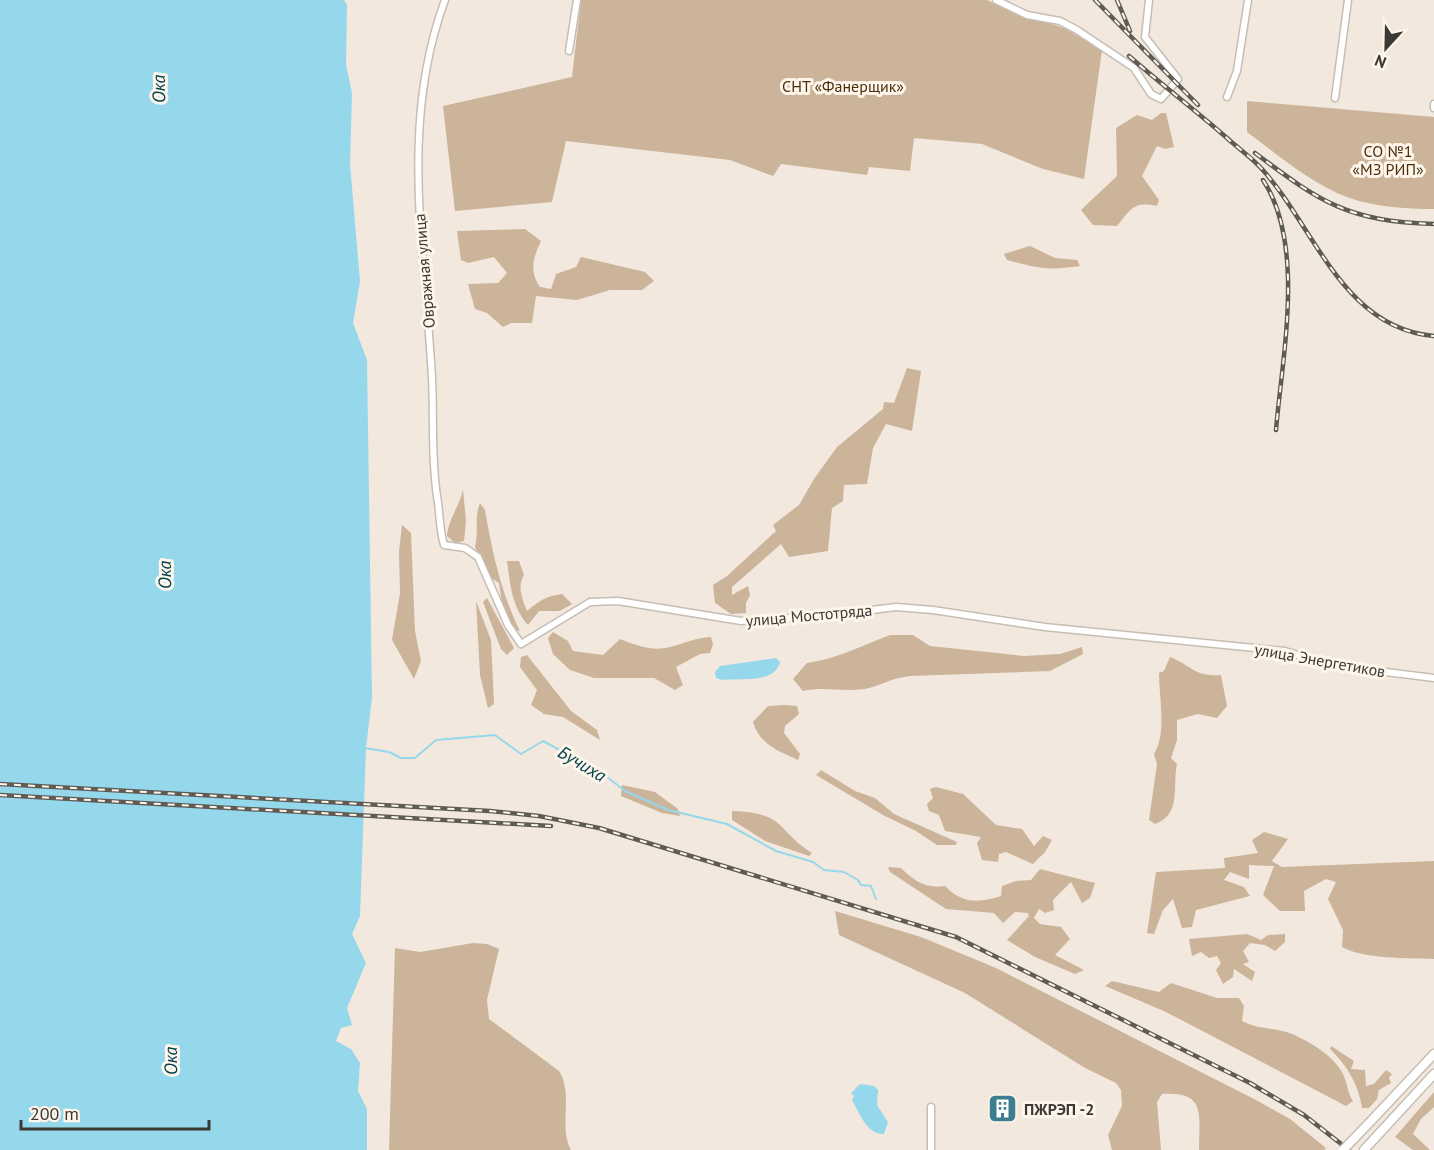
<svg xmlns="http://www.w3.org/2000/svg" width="1434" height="1150" font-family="'PT Sans',sans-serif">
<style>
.green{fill:#cbb49a}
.water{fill:#95d8eb}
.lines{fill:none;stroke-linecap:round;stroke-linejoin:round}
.stream{stroke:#95d8eb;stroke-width:2}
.street-casing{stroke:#c6bdb4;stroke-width:9}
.secondary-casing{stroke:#c6bdb4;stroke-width:11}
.street{stroke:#fff;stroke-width:6}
.secondary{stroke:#fff;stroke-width:8}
.rail-casing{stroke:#5e5a54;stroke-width:4.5}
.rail{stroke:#fff6eb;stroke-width:2;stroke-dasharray:7;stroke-linecap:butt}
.secondary-bridge-casing{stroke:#c6bdb4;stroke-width:11;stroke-linecap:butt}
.secondary-bridge{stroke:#fff;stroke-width:8}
.labels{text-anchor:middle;stroke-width:6;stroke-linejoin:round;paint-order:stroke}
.park-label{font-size:16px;fill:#492f0b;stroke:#fff6eb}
.street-label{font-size:16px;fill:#3c3935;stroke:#fff6eb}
.poi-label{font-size:16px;font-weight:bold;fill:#3c3935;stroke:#fff6eb;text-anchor:start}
.water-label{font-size:18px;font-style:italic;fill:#01424f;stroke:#fff6eb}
</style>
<rect width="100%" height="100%" fill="#f2e8de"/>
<g class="green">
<path d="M 581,0 L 987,0 L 1007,10 L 1064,28 L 1102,50 L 1084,179 L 1043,169 L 982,144 L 914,138 L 910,171 L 869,167 L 867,175 L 781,164 L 773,176 L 730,160 L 566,141 L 552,202 L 455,211 L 443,106 L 572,77 Z"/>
<path d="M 1247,101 L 1434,117 L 1434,209 C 1405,209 1374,207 1347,197 C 1312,184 1278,155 1247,132 Z"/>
<path d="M 1161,113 L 1166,113 L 1174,147 L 1165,149 L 1157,146 L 1142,176 L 1159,200 L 1157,206 C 1133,201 1131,209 1117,226 L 1093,225 L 1081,210 L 1117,176 L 1116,128 L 1137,115 L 1152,120 Z"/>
<path d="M 525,229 L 541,241 C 533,258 529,271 540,287 L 551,289 L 556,274 L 576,267 L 581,257 L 645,272 L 654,281 L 642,290 L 610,290 L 577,300 L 536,296 L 532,323 L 511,323 L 503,327 L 487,313 L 475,309 L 468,284 L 498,283 L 507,273 L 494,257 L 468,263 L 461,260 L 457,231 Z"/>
<path d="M 1030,246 L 1055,258 L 1077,260 L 1080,266 C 1045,271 1039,268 1007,260 L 1004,254 Z"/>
<path d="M 907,368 L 921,371 L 912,431 L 886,424 L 873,448 L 867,484 L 844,485 L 843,501 L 832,508 L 828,551 L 789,557 L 781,544 L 732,587 L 732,595 L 748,586 L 750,595 L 746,603 L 746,613 L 731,614 L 715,603 L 713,585 L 727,576 L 776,531 L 773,525 L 799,505 L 814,479 L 837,447 L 883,409 L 884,402 L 894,403 Z"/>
<path d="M 463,490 L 466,521 L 464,541 L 455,543 L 447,536 C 448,520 459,507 463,490 Z"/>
<path d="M 480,503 L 485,510 C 492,551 501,593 520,631 L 513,629 L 503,610 L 499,583 L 491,578 L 475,547 C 479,533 474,516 480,503 Z"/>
<path d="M 402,525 L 411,533 L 415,631 L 421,661 L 414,679 L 392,640 L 400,593 L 399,552 Z"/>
<path d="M 507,561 L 519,561 L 524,575 C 517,586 522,599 527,611 C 539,601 546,596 562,594 L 572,604 L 560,611 L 539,611 L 528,625 C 512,608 510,583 507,561 Z"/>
<path d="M 487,598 L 514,648 L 507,655 L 501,649 L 483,602 Z"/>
<path d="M 476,601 L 491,640 L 494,704 L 488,708 L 480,675 Z"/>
<path d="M 553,632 L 568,641 L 573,651 L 603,655 L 620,639 C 635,645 653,652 670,647 C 685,643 695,638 711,637 L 713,644 L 710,653 L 700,654 L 676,667 L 683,685 L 675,690 L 654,678 L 594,678 L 570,670 L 553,654 L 548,638 Z"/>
<path d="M 890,635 L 913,635 L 930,646 L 1024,656 L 1060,654 L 1082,647 L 1083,654 L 1050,671 L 910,676 C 892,678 884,684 869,688 C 848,693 826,686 803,691 L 793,679 L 807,663 C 834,660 863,645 890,635 Z"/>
<path d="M 527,655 L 571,711 L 597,730 L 600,740 L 563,717 L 544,714 L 531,705 L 537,690 L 520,667 L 521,657 Z"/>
<path d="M 1170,657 C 1193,666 1194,677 1221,675 L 1227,706 L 1217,718 L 1198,714 L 1177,720 L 1177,740 L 1171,758 L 1177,764 C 1172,788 1182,814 1155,824 L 1149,820 L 1157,764 L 1154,754 C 1167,734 1159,696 1159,673 L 1164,671 Z"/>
<path d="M 785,705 L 797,706 L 799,714 L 785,726 L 784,733 L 800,754 L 798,760 C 778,751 760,745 753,722 L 768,706 Z"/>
<path d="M 821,770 L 855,791 L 875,798 L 894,814 L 957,842 L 956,845 L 937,845 L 916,831 L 883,815 L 816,775 Z"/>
<path d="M 622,785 L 655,792 L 678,809 L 680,816 L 662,813 L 621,796 Z"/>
<path d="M 936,787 L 963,794 L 996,825 L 1022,829 L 1034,846 L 1043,836 L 1052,840 L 1045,852 L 1033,864 L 1006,852 L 999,854 L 998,862 L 982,860 L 977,843 L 981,837 L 945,831 L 939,815 L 929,811 L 927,804 L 933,798 L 930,789 Z"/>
<path d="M 732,811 C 787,813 775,829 812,853 L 809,856 L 765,841 L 732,820 Z"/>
<path d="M 1264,832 L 1288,839 L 1272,861 L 1282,867 L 1434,861 L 1434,959 C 1408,958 1363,959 1342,947 L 1343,930 L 1328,899 L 1336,882 L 1326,879 L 1304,891 L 1305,911 L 1280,911 L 1263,895 L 1274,866 L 1249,865 L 1249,879 L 1230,872 L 1224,880 L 1244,887 L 1250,896 L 1196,910 L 1192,927 L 1182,928 L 1173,899 L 1163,910 L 1154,934 L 1147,933 L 1156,872 L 1225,868 L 1224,858 L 1258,853 L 1252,840 Z"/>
<path d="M 888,867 L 901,868 C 914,881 926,889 945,886 C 962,904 978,903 1001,896 L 1002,886 L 1016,881 L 1031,880 L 1040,869 L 1095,883 L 1090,898 L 1082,903 L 1071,882 L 1053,900 L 1054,910 L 1045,913 L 1039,909 L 1034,918 L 1040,924 L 1061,927 L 1070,939 L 1055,955 L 1084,970 L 1075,974 L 1035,957 L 1007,940 L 1029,916 L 1028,913 L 1015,912 L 1003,923 L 994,913 L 946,909 L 890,872 Z"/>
<path d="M 835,911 L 921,937 L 996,968 L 1256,1100 L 1290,1119 L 1326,1148 L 1324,1150 L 1199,1150 C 1199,1115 1207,1091 1162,1094 L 1157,1102 L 1161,1150 L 1112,1150 L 1108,1135 L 1122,1106 L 1121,1090 L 1116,1083 L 1085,1068 L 965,993 L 839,935 Z"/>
<path d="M 1247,934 L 1261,940 L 1268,935 L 1285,934 L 1285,942 L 1275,951 L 1265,945 L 1250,943 L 1243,951 L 1249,962 L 1243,964 L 1255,972 L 1252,981 L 1234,969 L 1233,977 L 1223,984 L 1216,970 L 1221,963 L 1217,956 L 1209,958 L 1201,952 L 1192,956 L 1189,939 Z"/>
<path d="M 473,943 L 487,944 L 499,949 L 487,1000 L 489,1019 L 559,1071 C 574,1095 558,1125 571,1150 L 389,1150 L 395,948 L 420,952 Z"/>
<path d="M 1112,981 L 1159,992 L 1171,983 L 1217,998 L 1239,998 L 1244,1006 L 1242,1021 C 1259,1030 1275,1027 1292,1034 C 1311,1042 1339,1059 1345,1079 C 1348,1087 1348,1094 1353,1101 L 1346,1106 L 1166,1012 L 1105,986 Z"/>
<path d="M 1331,1046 L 1354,1061 L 1351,1069 L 1365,1070 L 1366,1086 L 1374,1084 L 1386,1070 L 1392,1074 L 1389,1078 L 1391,1083 L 1379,1090 L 1377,1099 L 1369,1108 L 1362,1108 C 1359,1085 1346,1064 1330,1049 Z"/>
<path d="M 1434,1092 L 1434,1107 L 1421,1119 L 1413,1134 L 1430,1150 L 1413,1150 L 1395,1137 Z"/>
</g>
<g class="water">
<path d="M 0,0 L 344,0 L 347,5 L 346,64 L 352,93 L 350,164 L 360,281 L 353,323 L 367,360 L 372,698 L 366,748 L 360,916 L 352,934 L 366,963 L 347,1008 L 352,1025 L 341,1028 L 336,1041 L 351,1049 L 360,1063 L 358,1091 L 367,1109 L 367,1150 L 0,1150 Z"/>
<path d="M 776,658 L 780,662 C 775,684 739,678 722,680 L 716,678 L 715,672 L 720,666 Z"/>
<path d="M 860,1084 L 874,1086 L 878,1090 L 877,1105 L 888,1122 L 884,1134 C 867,1135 859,1112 852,1100 L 854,1096 L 851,1093 Z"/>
</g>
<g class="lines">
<path class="stream" d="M 365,748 L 389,752 L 401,758 L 415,758 L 436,740 L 495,735 L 521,754 L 543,741 L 602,773 L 625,791 L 668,810 L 727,824 L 776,851 L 813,862 L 824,870 L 844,872 L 858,880 L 861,885 L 871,886 L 876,899"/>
<defs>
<g id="street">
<path d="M 445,0 C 399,124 425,250 432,378 C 434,418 431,457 437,496 C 440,513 439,528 444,545 L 465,548 L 478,557 L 508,625 L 521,644 L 590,602 L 618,601 L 741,621 L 823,616 L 896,607 L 933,610 L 1045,627 L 1285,651 L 1330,665 L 1434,678"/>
<path d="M 996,0 L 1027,15 L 1060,21 L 1077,30 L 1134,68 L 1151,94 L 1161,99 L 1178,79 L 1145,37 L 1149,0"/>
<path d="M 569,51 L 577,0"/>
<path d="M 1227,97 L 1237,71 L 1248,0"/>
<path d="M 1335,98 L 1348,0"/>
<path d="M 1434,108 L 1434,104"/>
<path d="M 931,1150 L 931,1107"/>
</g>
<g id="secondary">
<path d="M 1371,1121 L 1434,1054"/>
<path d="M 1364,1150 L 1434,1074"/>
</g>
</defs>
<use href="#street" class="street-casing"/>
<use href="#secondary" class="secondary-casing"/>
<use href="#street" class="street"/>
<use href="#secondary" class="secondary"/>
<defs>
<g id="rail">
<path d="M 1095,0 L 1198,105"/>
<path d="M 1117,0 L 1130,31"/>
<path d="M 1129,56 C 1161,84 1195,110 1227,138 C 1238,148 1251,157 1261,168 C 1315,227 1342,328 1434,336"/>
<path d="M 1255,153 C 1322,203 1347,221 1434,224"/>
<path d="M 1263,180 C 1306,245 1282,357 1276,430"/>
<path d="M 0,784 L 490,811 L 539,816 L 599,828 L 956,937 L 1250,1083 L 1304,1115 L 1349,1150"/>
<path d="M 0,795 L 551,826"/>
</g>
</defs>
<use href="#rail" class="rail-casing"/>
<use href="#rail" class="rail"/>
<defs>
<path id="secondary-bridge" d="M 1343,1150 L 1371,1121"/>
</defs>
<use href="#secondary-bridge" class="secondary-bridge-casing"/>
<use href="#secondary-bridge" class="secondary-bridge"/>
</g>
<defs>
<symbol id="building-square" viewBox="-11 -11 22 22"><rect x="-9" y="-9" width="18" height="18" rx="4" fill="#3c7e8f" stroke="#fff6eb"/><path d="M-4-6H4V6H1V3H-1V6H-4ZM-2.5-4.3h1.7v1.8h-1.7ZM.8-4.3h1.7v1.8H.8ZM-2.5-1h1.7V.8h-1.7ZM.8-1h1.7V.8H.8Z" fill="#fff"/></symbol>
</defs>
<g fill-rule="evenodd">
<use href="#building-square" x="986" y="1092" width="33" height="33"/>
</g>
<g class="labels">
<g class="park-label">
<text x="843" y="92">СНТ «Фанерщик»</text>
<text x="1388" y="157">СО №1<tspan x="1388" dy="18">«МЗ РИП»</tspan></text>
</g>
<g class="street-label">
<text transform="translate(424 271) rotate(-95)" y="6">Овражная улица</text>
<text transform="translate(809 615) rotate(-5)" y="6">улица Мостотряда</text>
<text transform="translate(1320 660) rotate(10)" y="6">улица Энергетиков</text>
</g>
<g class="poi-label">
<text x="1024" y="1115">ПЖРЭП -2</text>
</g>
<g class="water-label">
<text transform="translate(159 89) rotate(-91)" y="6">Ока</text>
<text transform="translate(165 575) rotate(-91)" y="6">Ока</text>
<text transform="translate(582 764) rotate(31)" y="6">Бучиха</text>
<text transform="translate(171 1061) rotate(-91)" y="6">Ока</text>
</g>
</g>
<g transform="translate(1386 48) rotate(202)" stroke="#fff6eb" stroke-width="4.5" paint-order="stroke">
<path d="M0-4.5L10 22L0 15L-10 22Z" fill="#3c3935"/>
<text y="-9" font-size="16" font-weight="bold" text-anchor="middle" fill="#3c3935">N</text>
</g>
<path d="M21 1120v9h188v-9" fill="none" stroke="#3c3935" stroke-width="3"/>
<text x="30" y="1120" font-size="18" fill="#3c3935" stroke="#fff6eb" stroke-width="4.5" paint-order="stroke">200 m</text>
</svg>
